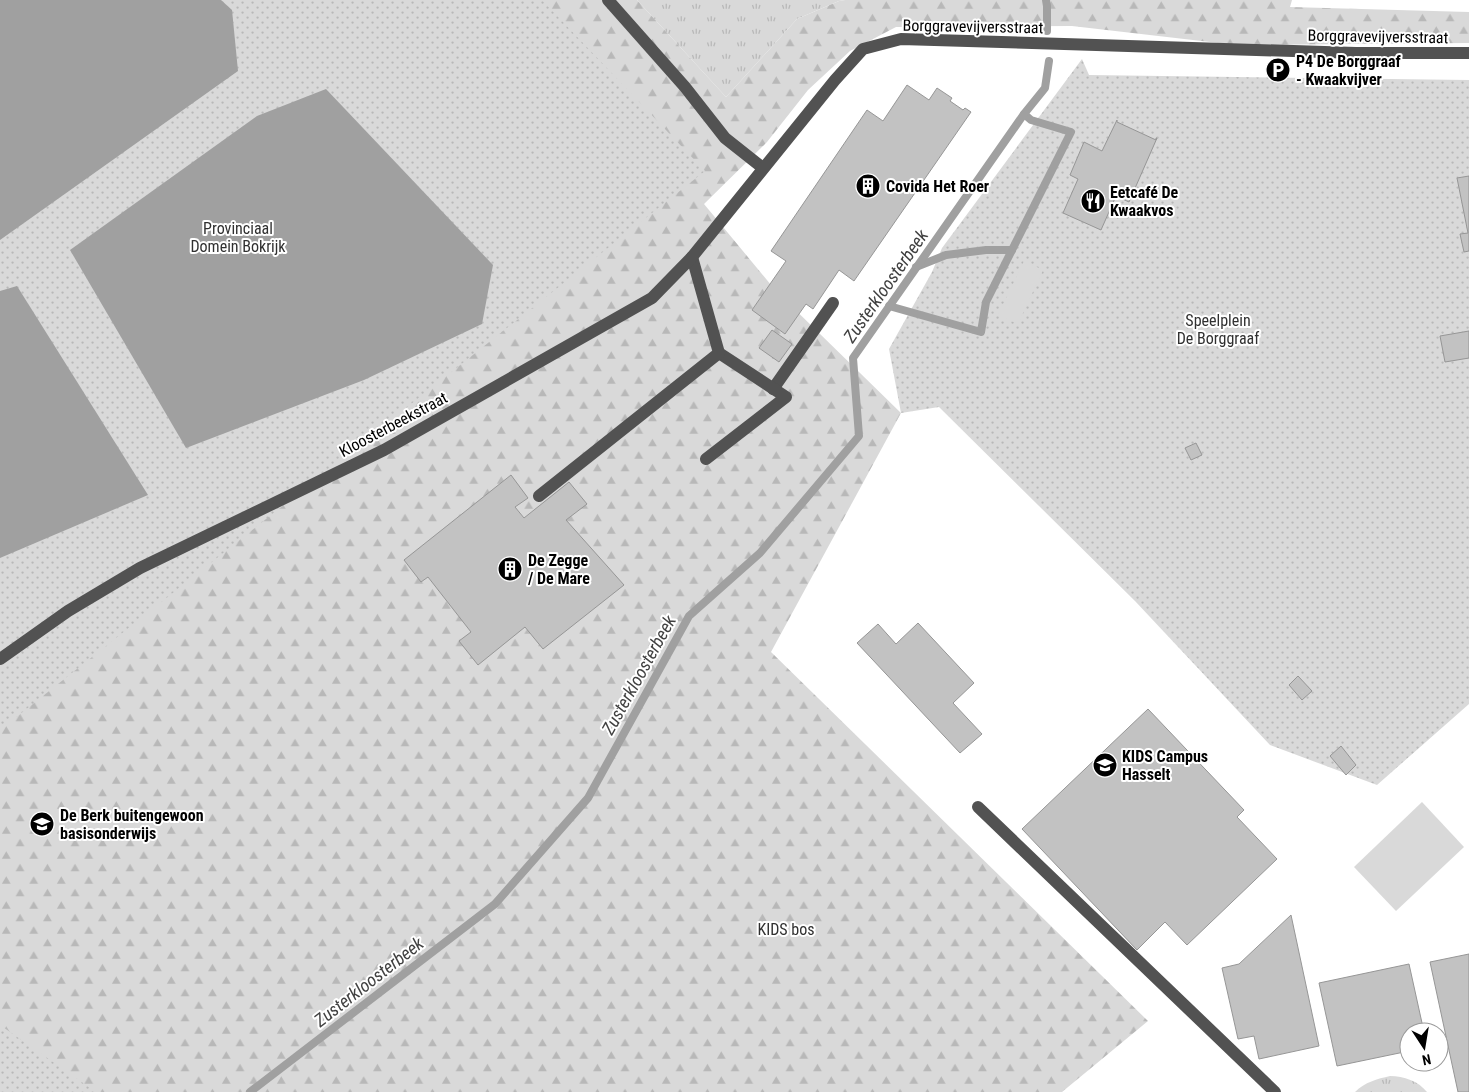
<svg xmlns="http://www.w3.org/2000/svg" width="1469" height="1092" font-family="'Roboto Condensed',sans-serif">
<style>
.grass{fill:url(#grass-tufts)}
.forest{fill:url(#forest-firs)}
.park{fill:url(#park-dots)}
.pitch{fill:#d9d9d9}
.water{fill:#a0a0a0}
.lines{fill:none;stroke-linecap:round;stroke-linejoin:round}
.stream{stroke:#a0a0a0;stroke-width:8}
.building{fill:#c2c2c2;stroke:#969696}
.minor{stroke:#525252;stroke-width:12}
.labels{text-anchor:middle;stroke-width:4;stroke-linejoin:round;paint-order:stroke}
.street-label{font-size:16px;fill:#000;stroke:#fff}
.poi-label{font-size:16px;font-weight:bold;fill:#000;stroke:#fff;text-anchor:start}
.park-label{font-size:16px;fill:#303030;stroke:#fff}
.water-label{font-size:18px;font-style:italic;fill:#414141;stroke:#fff}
</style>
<defs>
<pattern id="grass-tufts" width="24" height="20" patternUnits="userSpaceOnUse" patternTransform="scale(1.25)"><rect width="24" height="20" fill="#d9d9d9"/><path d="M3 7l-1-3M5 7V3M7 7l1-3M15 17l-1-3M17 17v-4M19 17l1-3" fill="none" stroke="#b8b8b8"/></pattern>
<pattern id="forest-firs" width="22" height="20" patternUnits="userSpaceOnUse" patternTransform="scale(1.25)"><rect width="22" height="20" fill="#d9d9d9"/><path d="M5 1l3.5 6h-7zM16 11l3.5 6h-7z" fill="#b8b8b8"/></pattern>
<pattern id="park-dots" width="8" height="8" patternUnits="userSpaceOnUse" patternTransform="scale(1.25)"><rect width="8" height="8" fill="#d9d9d9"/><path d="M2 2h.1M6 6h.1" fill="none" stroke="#b8b8b8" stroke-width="1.8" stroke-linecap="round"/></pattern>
</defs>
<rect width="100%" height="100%" fill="#fff"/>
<g class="grass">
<path d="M 637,0 L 845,0 L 839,1 L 797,19 L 726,97 Z"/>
<path d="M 1390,1076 C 1404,1076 1418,1081 1427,1092 L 1355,1092 C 1365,1082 1377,1079 1390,1076 Z"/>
</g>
<path class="forest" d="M 221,0 L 637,0 L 726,97 L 797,19 L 839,1 L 845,0 L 1292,0 L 1290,7 L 1469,12 L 1469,43 L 1236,45 L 1072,26 L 896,27 L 850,51 L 808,90 L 767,142 L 704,204 L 776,291 L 901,413 L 771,652 L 1148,1021 L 1062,1092 L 0,1092 L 0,558 Z"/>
<g class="park">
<path d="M 0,0 L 542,0 L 705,171 L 0,730 Z"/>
<path d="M 1082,59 L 1089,75 L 1469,80 L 1469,704 L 1377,785 L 1270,745 L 1135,601 L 939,407 L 901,413 L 889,349 L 932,272 L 942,248 Z"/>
<path d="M 0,1025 L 96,1092 L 0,1092 Z"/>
</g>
<g class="pitch">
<path d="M 1024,261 L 1043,270 L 1018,324 L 998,315 Z"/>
<path d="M 1422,802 L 1464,847 L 1396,911 L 1354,867 Z"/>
</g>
<g class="water">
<path d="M 0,0 L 221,0 L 232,10 L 238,71 L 0,240 Z"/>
<path d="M 326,89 L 493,265 L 482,324 L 364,380 L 186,448 L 70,250 L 257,116 Z"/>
<path d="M 17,286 L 148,495 L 0,558 L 0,291 Z"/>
</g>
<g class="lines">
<g class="stream">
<path d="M 1046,0 L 1047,6 L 1047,31"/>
<path d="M 916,267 L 946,255 L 986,250 L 1012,250"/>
<path d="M 889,306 L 981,332 L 986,302 L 1071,132 L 1031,120 L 1024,114"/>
<path d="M 250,1092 L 495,904 L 588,798 L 689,616 L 760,553 L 859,436 L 853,358 L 1024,114 L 1045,88 L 1049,61"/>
</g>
</g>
<g class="building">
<path d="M 907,85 L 929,100 L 937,88 L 952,98 L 950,101 L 963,110 L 965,108 L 971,112 L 854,281 L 839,270 L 813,309 L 806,304 L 785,334 L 752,310 L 786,261 L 771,251 L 867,110 L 883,121 Z"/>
<path d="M 1117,120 L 1117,122 L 1156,140 L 1156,138 L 1157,138 L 1129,202 L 1116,196 L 1101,230 L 1063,213 L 1078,179 L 1070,175 L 1084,142 L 1102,151 Z"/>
<path d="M 1469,176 L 1469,251 L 1464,252 L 1460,234 L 1468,233 L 1457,178 Z"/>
<path d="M 772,330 L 792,344 L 779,362 L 759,348 Z"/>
<path d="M 1469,331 L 1469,358 L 1445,362 L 1440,336 Z"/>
<path d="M 1196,443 L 1202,455 L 1191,460 L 1185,448 Z"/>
<path d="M 511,475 L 528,498 L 515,507 L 524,518 L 569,482 L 587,504 L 566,520 L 624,585 L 543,649 L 525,627 L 478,665 L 459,641 L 471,632 L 428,577 L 421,582 L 404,560 Z"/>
<path d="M 918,623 L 974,683 L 953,703 L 982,734 L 960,753 L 857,643 L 878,624 L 896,644 Z"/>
<path d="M 1298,676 L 1312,691 L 1302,700 L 1289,685 Z"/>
<path d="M 1148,709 L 1244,810 L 1237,817 L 1277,859 L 1187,945 L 1165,922 L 1137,950 L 1022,829 Z"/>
<path d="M 1341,746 L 1356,765 L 1346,775 L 1330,756 Z"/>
<path d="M 1291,915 L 1319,1046 L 1259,1059 L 1254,1036 L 1238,1039 L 1222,968 L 1239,964 Z"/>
<path d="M 1469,954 L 1469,1092 L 1458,1092 L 1430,962 Z"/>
<path d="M 1409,964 L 1424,1032 L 1409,1032 L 1409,1051 L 1337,1066 L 1319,983 Z"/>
</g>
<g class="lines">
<g class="minor">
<path d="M 608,0 L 685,87 L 725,138 L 763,168"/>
<path d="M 773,389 L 833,303"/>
<path d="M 706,459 L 786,397 L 719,353"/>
<path d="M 539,496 L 719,353 L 692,257"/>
<path d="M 0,659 L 68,611 L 140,568 L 384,450 L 652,298 L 692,257 L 835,80 L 863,49 L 901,39 L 1356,53 L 1469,53"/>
<path d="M 978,807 L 1275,1092"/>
</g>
</g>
<defs>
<symbol id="parking-disc" viewBox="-11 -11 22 22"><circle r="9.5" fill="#000" stroke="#fff"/><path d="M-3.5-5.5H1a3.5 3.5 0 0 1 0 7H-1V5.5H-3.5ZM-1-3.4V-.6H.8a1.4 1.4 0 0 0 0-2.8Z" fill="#fff"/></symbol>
<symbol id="building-disc" viewBox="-11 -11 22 22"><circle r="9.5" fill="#000" stroke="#fff"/><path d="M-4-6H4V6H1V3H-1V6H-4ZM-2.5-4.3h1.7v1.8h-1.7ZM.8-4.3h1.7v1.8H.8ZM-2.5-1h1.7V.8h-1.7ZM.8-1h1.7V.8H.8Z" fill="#fff"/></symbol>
<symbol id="restaurant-disc" viewBox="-11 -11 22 22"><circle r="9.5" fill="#000" stroke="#fff"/><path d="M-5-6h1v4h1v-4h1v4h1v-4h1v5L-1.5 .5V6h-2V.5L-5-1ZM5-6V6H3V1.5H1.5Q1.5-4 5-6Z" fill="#fff"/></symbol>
<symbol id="school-disc" viewBox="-11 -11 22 22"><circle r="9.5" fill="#000" stroke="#fff"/><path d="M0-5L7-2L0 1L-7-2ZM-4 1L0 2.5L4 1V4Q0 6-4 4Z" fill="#fff"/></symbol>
</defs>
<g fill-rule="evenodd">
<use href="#parking-disc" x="1264" y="56" width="28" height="28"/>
<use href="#building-disc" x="854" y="172" width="28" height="28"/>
<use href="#restaurant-disc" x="1079" y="187" width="28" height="28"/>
<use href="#building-disc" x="496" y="555" width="28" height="28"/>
<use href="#school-disc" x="1091" y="751" width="28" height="28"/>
<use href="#school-disc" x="28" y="810" width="28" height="28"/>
</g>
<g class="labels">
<g class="street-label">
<text transform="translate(973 26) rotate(1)" y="6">Borggravevijversstraat</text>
<text transform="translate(1378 36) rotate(1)" y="6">Borggravevijversstraat</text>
<text transform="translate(393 424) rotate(-28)" y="6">Kloosterbeekstraat</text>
</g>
<g class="poi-label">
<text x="1296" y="67">P4 De Borggraaf<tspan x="1296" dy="18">- Kwaakvijver</tspan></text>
<text x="886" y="192">Covida Het Roer</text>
<text x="1110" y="198">Eetcafé De<tspan x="1110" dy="18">Kwaakvos</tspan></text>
<text x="528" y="566">De Zegge<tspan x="528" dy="18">/ De Mare</tspan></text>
<text x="1122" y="762">KIDS Campus<tspan x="1122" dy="18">Hasselt</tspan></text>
<text x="60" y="821">De Berk buitengewoon<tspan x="60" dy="18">basisonderwijs</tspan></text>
</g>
<g class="park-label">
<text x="238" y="234">Provinciaal<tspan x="238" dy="18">Domein Bokrijk</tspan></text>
<text x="1218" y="326">Speelplein<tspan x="1218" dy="18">De Borggraaf</tspan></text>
<text x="786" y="935">KIDS bos</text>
</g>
<g class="water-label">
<text transform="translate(886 286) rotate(-55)" y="6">Zusterkloosterbeek</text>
<text transform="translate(639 675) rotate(-61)" y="6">Zusterkloosterbeek</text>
<text transform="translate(369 982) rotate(-38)" y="6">Zusterkloosterbeek</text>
</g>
</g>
<g transform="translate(1424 1047) rotate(168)"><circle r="24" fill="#ffffff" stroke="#999999"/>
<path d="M0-4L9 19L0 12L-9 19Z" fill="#000000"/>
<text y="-8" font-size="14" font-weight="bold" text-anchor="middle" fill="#000000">N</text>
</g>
</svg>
